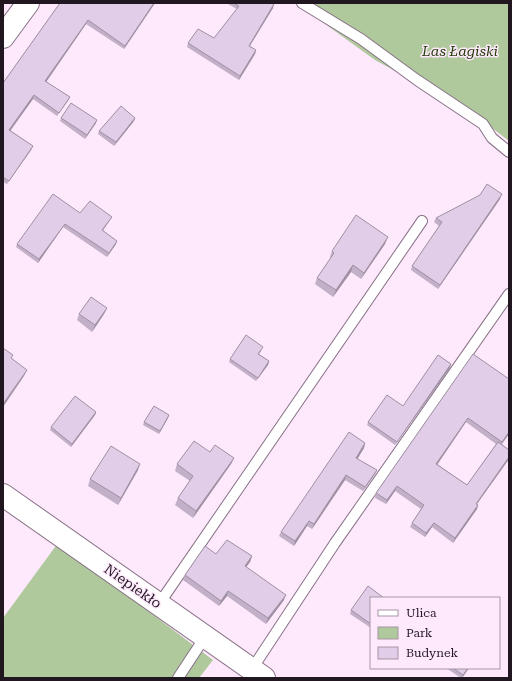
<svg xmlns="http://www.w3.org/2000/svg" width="512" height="681" font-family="'Roboto Serif',serif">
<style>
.green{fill:#afc99c}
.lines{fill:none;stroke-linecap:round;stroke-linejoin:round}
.service-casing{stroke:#887186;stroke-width:12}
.tertiary-casing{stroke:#887186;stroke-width:24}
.service{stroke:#fff;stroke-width:10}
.tertiary{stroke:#fff;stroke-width:22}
.wall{fill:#c2b0c8;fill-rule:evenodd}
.shaded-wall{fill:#9e90a2}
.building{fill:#e1cde8;stroke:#9e90a2}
.labels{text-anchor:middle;stroke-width:3;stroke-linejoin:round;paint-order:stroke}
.park-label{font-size:14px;font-style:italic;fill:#1f3803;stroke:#fee9fc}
.street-label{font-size:14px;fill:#201720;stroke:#fee9fc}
</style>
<rect width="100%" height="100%" fill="#fee9fc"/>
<g class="green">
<path d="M 296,3 L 509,3 L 509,141 L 474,114 L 375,60 Z"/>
<path d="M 58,543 L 213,660 L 199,678 L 3,678 L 3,618 Z"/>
</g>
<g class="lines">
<defs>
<g id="service">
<path d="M 302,3 L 361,39 L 417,80 L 483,124 L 492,138 L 509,152"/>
<path d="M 159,604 L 422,221"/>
<path d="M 252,669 L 335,543 L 509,294"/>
<path d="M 178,678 L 205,637"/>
</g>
<g id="tertiary">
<path d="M 3,37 L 28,3"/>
<path d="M 3,495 L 264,678"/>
</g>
</defs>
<use href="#service" class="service-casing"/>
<use href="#tertiary" class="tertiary-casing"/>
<use href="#service" class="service"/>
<use href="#tertiary" class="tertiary"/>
</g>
<g class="wall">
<path d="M 60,3 L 155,3 L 124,49 L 86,24 L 46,82 L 70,97 L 68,101 L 57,116 L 33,99 L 10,130 L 33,146 L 31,150 L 7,184 L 3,182 L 3,83 Z"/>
<path d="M 226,3 L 272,3 L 273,8 L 250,46 L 256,50 L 255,54 L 239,80 L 187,47 L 188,43 L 214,38 L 237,9 Z"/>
<path d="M 61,118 L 96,123 L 85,139 L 60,121 Z"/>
<path d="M 135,118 L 134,121 L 114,146 L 98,134 L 99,131 Z"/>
<path d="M 500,199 L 438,289 L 411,270 L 412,266 L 439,226 L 434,222 L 436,218 Z"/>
<path d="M 80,213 L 112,217 L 110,220 L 103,230 L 116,244 L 107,257 L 63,227 L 38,263 L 16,247 L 17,244 Z"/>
<path d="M 385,244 L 361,279 L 351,272 L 333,297 L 315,284 L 317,278 L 331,258 L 330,257 L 332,251 Z"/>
<path d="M 107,308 L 104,314 L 92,332 L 77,320 L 79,314 Z"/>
<path d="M 262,350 L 259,354 L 269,361 L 268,365 L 256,381 L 229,362 L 230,359 Z"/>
<path d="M 451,364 L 450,368 L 395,445 L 367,425 L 368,422 L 403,406 Z"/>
<path d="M 509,379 L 509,434 L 502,444 L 509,450 L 509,459 L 477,504 L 478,505 L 477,509 L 453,543 L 432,527 L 425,537 L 410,527 L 412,523 L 421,509 L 395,491 L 386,504 L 375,498 L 376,493 ZM 466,422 L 496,444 L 467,485 L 437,464 Z"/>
<path d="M 96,412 L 95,415 L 71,447 L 50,430 L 51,427 Z"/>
<path d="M 169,415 L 168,418 L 159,434 L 143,425 L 144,422 Z"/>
<path d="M 365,443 L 364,448 L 357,459 L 377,470 L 375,474 L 363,491 L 345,480 L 312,529 L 307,526 L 294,546 L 279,536 L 281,532 Z"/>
<path d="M 210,452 L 234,458 L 231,464 L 193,518 L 175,505 L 178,498 L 190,481 L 175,471 L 177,464 Z"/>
<path d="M 138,470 L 118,505 L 88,486 L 90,479 Z"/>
<path d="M 216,554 L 252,556 L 250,562 L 246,567 L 284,600 L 266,624 L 227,596 L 219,606 L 183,580 L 185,575 Z"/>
<path d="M 371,598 L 371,628 L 350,614 L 351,610 Z"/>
<path d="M 446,668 L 469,668 L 462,678 L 461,678 Z"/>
</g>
<g class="shaded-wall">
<path d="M 154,3 L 155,3 L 124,49 L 125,46 Z"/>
<path d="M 274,4 L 273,8 L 247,50 L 249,46 Z"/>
<path d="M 88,20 L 86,24 L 44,85 L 45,81 Z"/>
<path d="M 256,50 L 255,54 L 239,80 L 240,76 Z"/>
<path d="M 34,95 L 33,99 L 8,134 L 9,130 Z"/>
<path d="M 135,118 L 134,121 L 114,146 L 116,142 Z"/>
<path d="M 97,120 L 96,123 L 85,139 L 87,135 Z"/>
<path d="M 33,146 L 31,150 L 7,184 L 9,181 Z"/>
<path d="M 502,194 L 500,199 L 438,289 L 440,285 Z"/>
<path d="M 112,217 L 110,220 L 101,233 L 102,230 Z"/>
<path d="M 65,224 L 63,227 L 38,263 L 39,259 Z"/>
<path d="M 388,237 L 385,244 L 361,279 L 364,273 Z"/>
<path d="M 117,241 L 116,244 L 107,257 L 109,253 Z"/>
<path d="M 353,265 L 351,272 L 333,297 L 336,290 Z"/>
<path d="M 107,308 L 104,314 L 92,332 L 95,325 Z"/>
<path d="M 269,361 L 268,365 L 256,381 L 258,378 Z"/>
<path d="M 451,364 L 450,368 L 395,445 L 397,442 Z"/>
<path d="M 27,370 L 24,376 L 3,407 L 3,404 Z"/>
<path d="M 96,412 L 95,415 L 71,447 L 72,444 Z"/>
<path d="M 169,415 L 168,418 L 159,434 L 160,431 Z"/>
<path d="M 468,418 L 466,422 L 435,468 L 436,464 Z"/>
<path d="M 509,432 L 509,434 L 500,446 L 502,442 Z"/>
<path d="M 365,443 L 364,448 L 355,463 L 356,458 Z"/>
<path d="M 509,457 L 509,459 L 474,508 L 476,504 Z"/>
<path d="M 234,458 L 231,464 L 193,518 L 196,511 Z"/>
<path d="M 140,464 L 138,470 L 118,505 L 121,498 Z"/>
<path d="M 377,470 L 375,474 L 363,491 L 365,487 Z"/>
<path d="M 346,475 L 345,480 L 312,529 L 314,524 Z"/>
<path d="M 397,486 L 395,491 L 386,504 L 387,500 Z"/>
<path d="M 478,505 L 477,509 L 453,543 L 455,538 Z"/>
<path d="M 309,521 L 307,526 L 294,546 L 295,541 Z"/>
<path d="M 434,523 L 432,527 L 425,537 L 426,533 Z"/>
<path d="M 252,556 L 250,562 L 243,571 L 245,566 Z"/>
<path d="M 228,591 L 227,596 L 219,606 L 221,601 Z"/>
<path d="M 286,595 L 284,600 L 266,624 L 268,618 Z"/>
<path d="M 468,668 L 469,668 L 462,678 L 463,675 Z"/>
</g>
<g class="building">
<path d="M 60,3 L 154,3 L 125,46 L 88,20 L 45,81 L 70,97 L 59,113 L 34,95 L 9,130 L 33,146 L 9,181 L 3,177 L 3,83 Z"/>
<path d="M 234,3 L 272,3 L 274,4 L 249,46 L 256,50 L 240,76 L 188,43 L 198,29 L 214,38 L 239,6 Z"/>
<path d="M 71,103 L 97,120 L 87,135 L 61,118 Z"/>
<path d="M 121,106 L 135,118 L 116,142 L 99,131 Z"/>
<path d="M 487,184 L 502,194 L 440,285 L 412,266 L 442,222 L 436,218 L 480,195 Z"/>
<path d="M 53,194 L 80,213 L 90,201 L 112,217 L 102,230 L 117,241 L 109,253 L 65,224 L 39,259 L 17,244 Z"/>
<path d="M 356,215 L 388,237 L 364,273 L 353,265 L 336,290 L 317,278 L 334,253 L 332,251 Z"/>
<path d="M 91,297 L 107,308 L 95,325 L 79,314 Z"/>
<path d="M 246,335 L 263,347 L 258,354 L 269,361 L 258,378 L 230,359 Z"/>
<path d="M 3,348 L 13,355 L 11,358 L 27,370 L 3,404 Z"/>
<path d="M 473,354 L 509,379 L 509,432 L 502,442 L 468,418 L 436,464 L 467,485 L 498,442 L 509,450 L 509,457 L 476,504 L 478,505 L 455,538 L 434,523 L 426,533 L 412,523 L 424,505 L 397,486 L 387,500 L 376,493 Z"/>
<path d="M 438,355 L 451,364 L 397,442 L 368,422 L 387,395 L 403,406 Z"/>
<path d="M 75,396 L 96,412 L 72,444 L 51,427 Z"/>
<path d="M 154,406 L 169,415 L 160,431 L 144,422 Z"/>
<path d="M 349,432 L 365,443 L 356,458 L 377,470 L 365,487 L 346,475 L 314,524 L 309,521 L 295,541 L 281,532 Z"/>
<path d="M 194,441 L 210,452 L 215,445 L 234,458 L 196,511 L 178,498 L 193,476 L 177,464 Z"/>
<path d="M 111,446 L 140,464 L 121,498 L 90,479 Z"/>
<path d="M 227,540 L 252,556 L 245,566 L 286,595 L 268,618 L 228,591 L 221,601 L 185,575 L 205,546 L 216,554 Z"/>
<path d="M 368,586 L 384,598 L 371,598 L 371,624 L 351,610 Z"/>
<path d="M 453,668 L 468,668 L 463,675 Z"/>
</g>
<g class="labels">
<g class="park-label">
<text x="460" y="56">Las Łagiski</text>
</g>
<g class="street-label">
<text transform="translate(133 586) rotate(35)" y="5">Niepiekło</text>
</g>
</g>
<rect width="512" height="681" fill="none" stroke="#201720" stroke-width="8"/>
<rect x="370" y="597" width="130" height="72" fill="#fee9fc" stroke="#a595a4"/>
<rect x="378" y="610" width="20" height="6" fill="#ffffff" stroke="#a595a4"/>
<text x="406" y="617" font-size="12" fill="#201720">Ulica</text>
<rect x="378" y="627" width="20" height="12" fill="#afc99c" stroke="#a595a4"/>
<text x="406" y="637" font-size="12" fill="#201720">Park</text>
<rect x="378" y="647" width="20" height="12" fill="#e1cde8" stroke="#a595a4"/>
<text x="406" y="657" font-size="12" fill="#201720">Budynek</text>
</svg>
